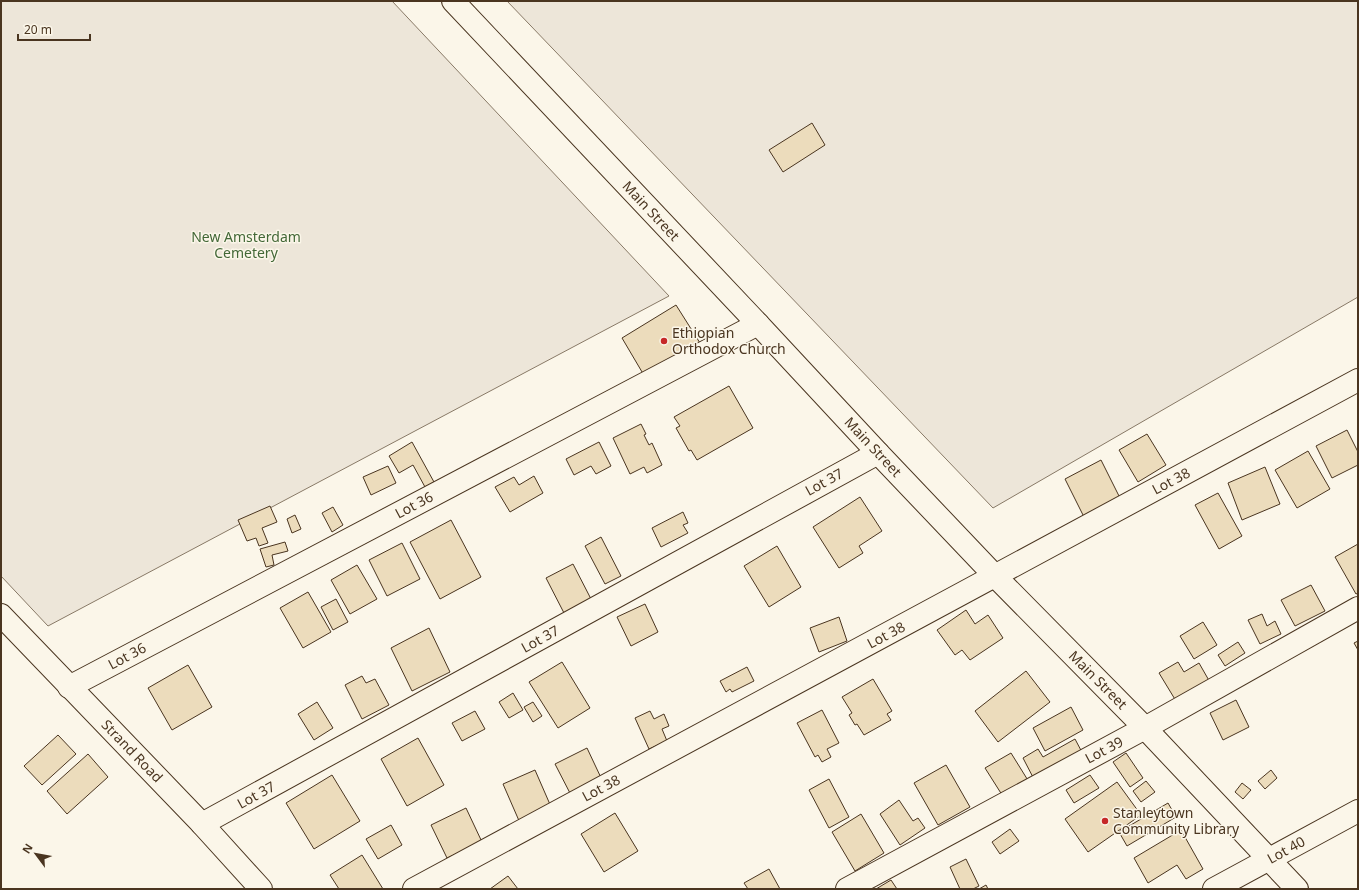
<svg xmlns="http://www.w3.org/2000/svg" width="1359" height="890" font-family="'Noto Sans',sans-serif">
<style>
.green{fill:#ede6d9;stroke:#887966}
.building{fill:#ecdcbc;stroke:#4a3520}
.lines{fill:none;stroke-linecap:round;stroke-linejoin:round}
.street-casing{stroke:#4a3520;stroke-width:24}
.secondary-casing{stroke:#4a3520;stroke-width:24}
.street{stroke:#fbf6e9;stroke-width:22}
.secondary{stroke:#fbf6e9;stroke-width:22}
.poi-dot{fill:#c62828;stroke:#fbf6e9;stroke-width:1.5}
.labels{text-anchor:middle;stroke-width:3;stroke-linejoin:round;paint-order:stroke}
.street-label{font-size:14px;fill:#4a3520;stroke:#fbf6e9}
.park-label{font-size:14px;fill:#436837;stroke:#fbf6e9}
.poi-label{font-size:14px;fill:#4a3520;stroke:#fbf6e9;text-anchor:start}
</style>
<rect width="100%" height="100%" fill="#fbf6e9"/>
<g class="green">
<path d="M 1,1 L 392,1 L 669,296 L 48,626 L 1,576 Z"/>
<path d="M 507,1 L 1358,1 L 1358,297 L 993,508 Z"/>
</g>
<g class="building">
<path d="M 812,123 L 825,145 L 783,172 L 769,150 Z"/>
<path d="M 676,305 L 700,343 L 645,377 L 622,338 Z"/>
<path d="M 729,386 L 753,428 L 697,460 L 691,450 L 689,451 L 676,428 L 680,426 L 674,417 Z"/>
<path d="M 641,424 L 646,434 L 644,435 L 649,445 L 652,443 L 662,465 L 647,473 L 644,467 L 630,474 L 613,438 Z"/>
<path d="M 1347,430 L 1358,452 L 1358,465 L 1332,478 L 1316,446 Z"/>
<path d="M 1147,434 L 1166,465 L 1138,482 L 1119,450 Z"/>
<path d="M 412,442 L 434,482 L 425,487 L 413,465 L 399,473 L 389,456 Z"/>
<path d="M 599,442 L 611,466 L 596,474 L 591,466 L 574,475 L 566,459 Z"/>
<path d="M 1308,451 L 1330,489 L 1297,508 L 1275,470 Z"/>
<path d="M 1101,460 L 1122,502 L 1086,521 L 1065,479 Z"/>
<path d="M 388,466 L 396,483 L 371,495 L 363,477 Z"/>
<path d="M 1265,467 L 1280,504 L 1242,520 L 1228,483 Z"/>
<path d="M 534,476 L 543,493 L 510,512 L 495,487 L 514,477 L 519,485 Z"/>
<path d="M 1218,493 L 1242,536 L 1219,549 L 1195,505 Z"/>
<path d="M 860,497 L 882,531 L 859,546 L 863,553 L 839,568 L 813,527 Z"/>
<path d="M 270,506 L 277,522 L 262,528 L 268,543 L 259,546 L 256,538 L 247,541 L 238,520 Z"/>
<path d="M 333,507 L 343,525 L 332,532 L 322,513 Z"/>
<path d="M 683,512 L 688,523 L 683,525 L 688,533 L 661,547 L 652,528 Z"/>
<path d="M 295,515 L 301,529 L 292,533 L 287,519 Z"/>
<path d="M 451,520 L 481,577 L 440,599 L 410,542 Z"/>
<path d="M 601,537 L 621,576 L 605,584 L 585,546 Z"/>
<path d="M 285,542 L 288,551 L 272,555 L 274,565 L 266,567 L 260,549 Z"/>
<path d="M 402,543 L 420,579 L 387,596 L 369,560 Z"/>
<path d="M 1358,544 L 1358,593 L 1356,594 L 1335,557 Z"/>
<path d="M 777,546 L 801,587 L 769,607 L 744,566 Z"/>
<path d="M 573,564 L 591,599 L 564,613 L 546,578 Z"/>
<path d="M 357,565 L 377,599 L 350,614 L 331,580 Z"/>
<path d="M 1311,585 L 1325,611 L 1295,626 L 1281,600 Z"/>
<path d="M 308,592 L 331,632 L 303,648 L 280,608 Z"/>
<path d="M 336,599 L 348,622 L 333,630 L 321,607 Z"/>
<path d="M 645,604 L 658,632 L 631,646 L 617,617 Z"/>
<path d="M 966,610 L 975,624 L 988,615 L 1003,638 L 970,660 L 962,650 L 955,655 L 937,630 Z"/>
<path d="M 1262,614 L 1267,626 L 1275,621 L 1281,634 L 1260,644 L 1248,620 Z"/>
<path d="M 839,617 L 847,641 L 819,652 L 810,628 Z"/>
<path d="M 1203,622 L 1217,645 L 1194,659 L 1180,636 Z"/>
<path d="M 429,628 L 450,672 L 412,691 L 391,648 Z"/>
<path d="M 1358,641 L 1358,650 L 1354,643 Z"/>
<path d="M 1238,642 L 1245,653 L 1225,666 L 1218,655 Z"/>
<path d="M 562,662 L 590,708 L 558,728 L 529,682 Z"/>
<path d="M 1178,662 L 1184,672 L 1199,663 L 1211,684 L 1176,701 L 1159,673 Z"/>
<path d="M 188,665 L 212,707 L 172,730 L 148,688 Z"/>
<path d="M 747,667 L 754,681 L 732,692 L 730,689 L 726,692 L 720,681 Z"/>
<path d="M 1026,671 L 1050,702 L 998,742 L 975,711 Z"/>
<path d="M 362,676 L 366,683 L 375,679 L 389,705 L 362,719 L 345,685 Z"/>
<path d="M 873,679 L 892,711 L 887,714 L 891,720 L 864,735 L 857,724 L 855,725 L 849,715 L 852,713 L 842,697 Z"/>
<path d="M 513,693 L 523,710 L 509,718 L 499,702 Z"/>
<path d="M 1236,700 L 1249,727 L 1223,740 L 1210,713 Z"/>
<path d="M 317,702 L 333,728 L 314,740 L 298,714 Z"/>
<path d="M 533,702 L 542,716 L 533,722 L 524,707 Z"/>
<path d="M 1071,707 L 1083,730 L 1045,751 L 1033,728 Z"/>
<path d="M 822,710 L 839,743 L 827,749 L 831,757 L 822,762 L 818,755 L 815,757 L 797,723 Z"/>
<path d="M 475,711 L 485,729 L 462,741 L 452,723 Z"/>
<path d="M 650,711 L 654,719 L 664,714 L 669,726 L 662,729 L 667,741 L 649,749 L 635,718 Z"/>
<path d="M 58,735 L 76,754 L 42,785 L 24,766 Z"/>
<path d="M 418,738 L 444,785 L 407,806 L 381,759 Z"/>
<path d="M 1075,739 L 1084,756 L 1036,783 L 1023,758 L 1038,749 L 1043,757 Z"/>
<path d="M 587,748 L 603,782 L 572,797 L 555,764 Z"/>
<path d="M 1011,753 L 1029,782 L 1004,798 L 985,768 Z"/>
<path d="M 1126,753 L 1143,778 L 1130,787 L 1113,762 Z"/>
<path d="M 88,754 L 108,777 L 67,814 L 47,791 Z"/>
<path d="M 946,765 L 970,807 L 938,825 L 914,783 Z"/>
<path d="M 535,770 L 552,809 L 520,823 L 503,784 Z"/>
<path d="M 1271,770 L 1277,778 L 1265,789 L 1258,781 Z"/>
<path d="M 332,775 L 360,821 L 314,849 L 286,803 Z"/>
<path d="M 1090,775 L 1099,788 L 1074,803 L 1066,790 Z"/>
<path d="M 829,779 L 849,817 L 829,828 L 809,790 Z"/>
<path d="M 1146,781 L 1155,792 L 1141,802 L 1133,791 Z"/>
<path d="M 1117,782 L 1141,815 L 1088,852 L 1065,819 Z"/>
<path d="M 1242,783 L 1251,790 L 1243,799 L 1235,792 Z"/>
<path d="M 899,800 L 913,821 L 918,818 L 925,828 L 900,845 L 880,814 Z"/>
<path d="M 1168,803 L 1176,817 L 1127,846 L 1119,832 Z"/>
<path d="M 466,808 L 482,842 L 447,858 L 431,825 Z"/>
<path d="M 615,813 L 638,851 L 604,872 L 581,834 Z"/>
<path d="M 861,814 L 884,853 L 855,871 L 832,832 Z"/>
<path d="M 391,825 L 402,845 L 378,859 L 366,839 Z"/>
<path d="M 1010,829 L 1019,841 L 1000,854 L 992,842 Z"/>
<path d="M 1181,830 L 1203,869 L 1186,879 L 1177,865 L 1148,883 L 1134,858 Z"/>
<path d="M 362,855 L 383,889 L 339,889 L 330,875 Z"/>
<path d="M 966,859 L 979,886 L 973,889 L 960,889 L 950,867 Z"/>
<path d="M 769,869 L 780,889 L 748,889 L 744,883 Z"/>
<path d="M 508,876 L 518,889 L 490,889 Z"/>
<path d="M 891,880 L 897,889 L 876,889 Z"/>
<path d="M 986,885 L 988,889 L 979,889 Z"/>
</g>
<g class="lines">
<defs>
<g id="street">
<path d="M 1,615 L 202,824 L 261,889"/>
<path d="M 69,687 L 758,324"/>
<path d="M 202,824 L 878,453"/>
<path d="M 414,889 L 1358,380"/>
<path d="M 847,889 L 1145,728 L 1358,608"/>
<path d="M 1214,889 L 1358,811"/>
</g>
<path id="secondary" d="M 453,1 L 758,324 L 878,453 L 995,576 L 1145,728 L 1297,889"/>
</defs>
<use href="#street" class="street-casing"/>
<use href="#secondary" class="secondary-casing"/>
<use href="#street" class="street"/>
<use href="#secondary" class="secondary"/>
</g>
<g class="poi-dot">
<circle cx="664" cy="341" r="4"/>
<circle cx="1105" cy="821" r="4"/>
</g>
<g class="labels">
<g class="street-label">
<text transform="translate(651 211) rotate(47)" y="5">Main Street</text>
<text transform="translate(873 447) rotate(47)" y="5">Main Street</text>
<text transform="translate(1171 481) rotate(-28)" y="5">Lot 38</text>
<text transform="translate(824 482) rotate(-29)" y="5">Lot 37</text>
<text transform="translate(414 505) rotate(-28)" y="5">Lot 36</text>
<text transform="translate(886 635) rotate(-28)" y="5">Lot 38</text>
<text transform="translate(540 639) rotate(-29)" y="5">Lot 37</text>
<text transform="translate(127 656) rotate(-28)" y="5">Lot 36</text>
<text transform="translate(1098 680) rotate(45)" y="5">Main Street</text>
<text transform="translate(1104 750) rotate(-28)" y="5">Lot 39</text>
<text transform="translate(132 751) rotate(46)" y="5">Strand Road</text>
<text transform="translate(601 788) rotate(-28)" y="5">Lot 38</text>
<text transform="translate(256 795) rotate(-29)" y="5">Lot 37</text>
<text transform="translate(1286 850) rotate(-29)" y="5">Lot 40</text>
</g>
<g class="park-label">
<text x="246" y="242">New Amsterdam<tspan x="246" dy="16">Cemetery</tspan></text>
</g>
<g class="poi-label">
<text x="672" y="338">Ethiopian<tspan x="672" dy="16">Orthodox Church</tspan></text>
<text x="1113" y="818">Stanleytown<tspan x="1113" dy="16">Community Library</tspan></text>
</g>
</g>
<rect width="1359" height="890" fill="none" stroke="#4a3520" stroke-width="4"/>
<g transform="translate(36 854) rotate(302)" stroke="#fbf6e9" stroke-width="3" paint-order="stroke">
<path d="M0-3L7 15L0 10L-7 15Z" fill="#4a3520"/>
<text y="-6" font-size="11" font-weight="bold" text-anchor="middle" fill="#4a3520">N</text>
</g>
<path d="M18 34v6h72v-6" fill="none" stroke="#4a3520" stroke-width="2"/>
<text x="24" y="34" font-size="12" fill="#4a3520" stroke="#fbf6e9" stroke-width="3" paint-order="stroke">20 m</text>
</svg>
